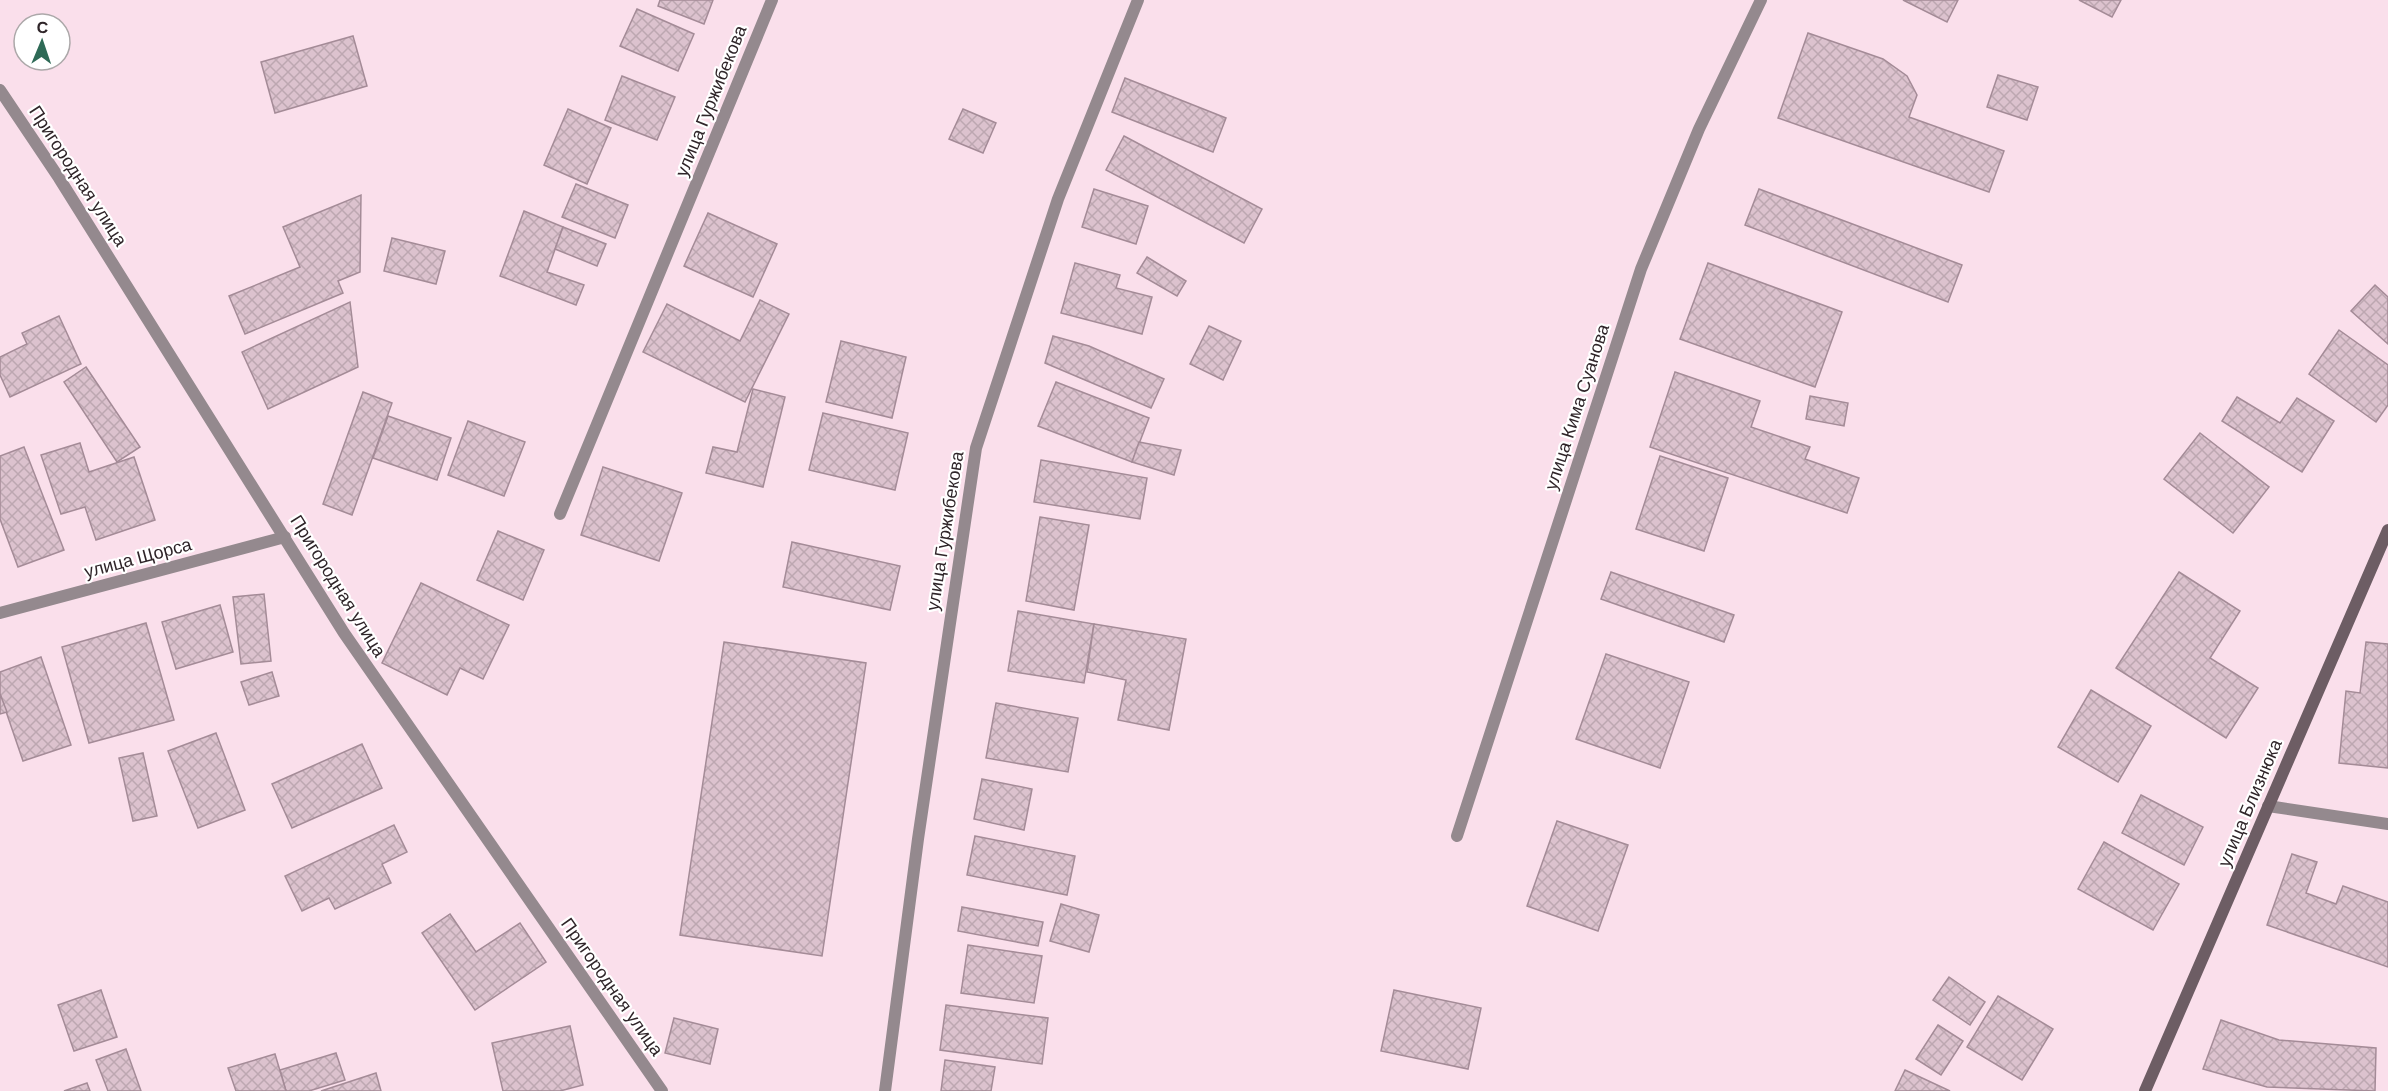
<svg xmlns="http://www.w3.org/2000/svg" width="2388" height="1091" font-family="'DM Sans',sans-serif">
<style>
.building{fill:url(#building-cross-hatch);stroke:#a48b97;stroke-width:1.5}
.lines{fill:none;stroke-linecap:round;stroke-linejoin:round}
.street{stroke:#94898e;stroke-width:12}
.secondary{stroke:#6d5d64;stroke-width:12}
.labels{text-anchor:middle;stroke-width:4.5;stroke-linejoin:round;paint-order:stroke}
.street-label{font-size:18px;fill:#2f2529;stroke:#fff}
</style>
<defs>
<pattern id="building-cross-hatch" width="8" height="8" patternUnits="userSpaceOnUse" patternTransform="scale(1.5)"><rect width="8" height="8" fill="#dcc2ce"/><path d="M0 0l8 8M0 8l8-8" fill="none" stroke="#bda7b1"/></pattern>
</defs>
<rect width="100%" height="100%" fill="#fadfeb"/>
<g class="building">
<path d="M 660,0 L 713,0 L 704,24 L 658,6 Z"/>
<path d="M 1903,0 L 1958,0 L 1947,22 Z"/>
<path d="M 2079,0 L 2121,0 L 2112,17 Z"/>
<path d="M 637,9 L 694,34 L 678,71 L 620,46 Z"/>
<path d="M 1808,33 L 1883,59 L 1907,76 L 1917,95 L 1909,117 L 2004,151 L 1989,192 L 1778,118 Z"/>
<path d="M 353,36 L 367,86 L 275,113 L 261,62 Z"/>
<path d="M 1998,75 L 2038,87 L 2027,120 L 1987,107 Z"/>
<path d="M 622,76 L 675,97 L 657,140 L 605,120 Z"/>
<path d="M 1125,78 L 1226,118 L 1213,152 L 1112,112 Z"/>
<path d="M 568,109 L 611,128 L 587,184 L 544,165 Z"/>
<path d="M 963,109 L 996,123 L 983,153 L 949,139 Z"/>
<path d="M 1124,136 L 1262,209 L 1244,243 L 1106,170 Z"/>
<path d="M 576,184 L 628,205 L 615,238 L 562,217 Z"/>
<path d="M 1094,189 L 1148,206 L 1136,244 L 1082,227 Z"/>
<path d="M 1759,189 L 1962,265 L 1948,302 L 1745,225 Z"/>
<path d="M 361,195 L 360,272 L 338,281 L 343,293 L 245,334 L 229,296 L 300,267 L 283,227 Z"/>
<path d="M 524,211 L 563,227 L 547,272 L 584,285 L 576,305 L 500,276 Z"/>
<path d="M 708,213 L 777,244 L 753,297 L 684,266 Z"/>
<path d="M 563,227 L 606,244 L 597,266 L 555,249 Z"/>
<path d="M 392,238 L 445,251 L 436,284 L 384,271 Z"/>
<path d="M 1147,257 L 1186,281 L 1177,296 L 1137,273 Z"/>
<path d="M 1075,263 L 1120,275 L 1116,288 L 1152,297 L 1142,334 L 1061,313 Z"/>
<path d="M 1708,263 L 1842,312 L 1815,387 L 1680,339 Z"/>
<path d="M 2375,285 L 2388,297 L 2388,344 L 2351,311 Z"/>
<path d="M 760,300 L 789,314 L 745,402 L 643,352 L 667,304 L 740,341 Z"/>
<path d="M 350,302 L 358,367 L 268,409 L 242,352 Z"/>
<path d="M 59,316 L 81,364 L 10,397 L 0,375 L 0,357 L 27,344 L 22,333 Z"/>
<path d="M 1209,326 L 1241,341 L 1223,380 L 1190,364 Z"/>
<path d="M 2339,330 L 2388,365 L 2388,405 L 2376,422 L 2309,374 Z"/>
<path d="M 1053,336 L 1089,346 L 1164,379 L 1151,408 L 1045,363 Z"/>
<path d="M 841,341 L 906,357 L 892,418 L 826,402 Z"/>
<path d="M 86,367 L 140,447 L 117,462 L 64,382 Z"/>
<path d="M 1675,372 L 1760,401 L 1751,427 L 1810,447 L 1805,459 L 1859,478 L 1847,513 L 1650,447 Z"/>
<path d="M 1056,382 L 1149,418 L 1132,462 L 1038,426 Z"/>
<path d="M 753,389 L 785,397 L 763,487 L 706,473 L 713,447 L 737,452 Z"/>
<path d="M 363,392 L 392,403 L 352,515 L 323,504 Z"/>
<path d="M 1810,396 L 1848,403 L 1844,426 L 1806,419 Z"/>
<path d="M 2237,397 L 2280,423 L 2297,398 L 2334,421 L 2302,472 L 2222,421 Z"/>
<path d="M 823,413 L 908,433 L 895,490 L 809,470 Z"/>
<path d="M 388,416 L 451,438 L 437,480 L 373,458 Z"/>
<path d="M 468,421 L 525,442 L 504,496 L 448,475 Z"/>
<path d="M 2200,433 L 2269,487 L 2233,533 L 2164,479 Z"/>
<path d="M 1139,442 L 1181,450 L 1174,475 L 1132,462 Z"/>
<path d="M 80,443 L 89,472 L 134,457 L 155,520 L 96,540 L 85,507 L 61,514 L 41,455 Z"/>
<path d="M 24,447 L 64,550 L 18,567 L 0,519 L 0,456 Z"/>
<path d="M 1660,456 L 1728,478 L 1704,551 L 1636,529 Z"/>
<path d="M 1041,460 L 1147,478 L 1140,519 L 1034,502 Z"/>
<path d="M 603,467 L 682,493 L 659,561 L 581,535 Z"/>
<path d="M 1040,517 L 1089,525 L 1074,610 L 1026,601 Z"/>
<path d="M 498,531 L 544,550 L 523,600 L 477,580 Z"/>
<path d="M 792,542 L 900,566 L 890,610 L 783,587 Z"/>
<path d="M 1611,572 L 1734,615 L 1724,642 L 1601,599 Z"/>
<path d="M 2179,572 L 2240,611 L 2210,658 L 2258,688 L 2226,738 L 2116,668 Z"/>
<path d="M 421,583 L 509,625 L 483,679 L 460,668 L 447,695 L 382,663 Z"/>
<path d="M 264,594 L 271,661 L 241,664 L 233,597 Z"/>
<path d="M 220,605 L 233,652 L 176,669 L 162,622 Z"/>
<path d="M 1018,611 L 1094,624 L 1084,683 L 1008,671 Z"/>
<path d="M 146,623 L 174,720 L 89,743 L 62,647 Z"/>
<path d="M 1094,624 L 1186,639 L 1169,730 L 1118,720 L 1126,680 L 1087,672 Z"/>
<path d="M 724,642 L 866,663 L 822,956 L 680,935 Z"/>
<path d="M 2366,642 L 2388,644 L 2388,768 L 2339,763 L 2346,691 L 2360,693 Z"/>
<path d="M 1606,654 L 1689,682 L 1660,768 L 1576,739 Z"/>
<path d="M 41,657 L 71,745 L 23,761 L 0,694 L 0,672 Z"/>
<path d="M 272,672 L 279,696 L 249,705 L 241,682 Z"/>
<path d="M 2091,690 L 2151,726 L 2118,782 L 2058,747 Z"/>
<path d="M 0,694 L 7,712 L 0,714 Z"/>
<path d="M 996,703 L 1078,718 L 1068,772 L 986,758 Z"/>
<path d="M 216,733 L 245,810 L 198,828 L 168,751 Z"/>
<path d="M 362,744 L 382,788 L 292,828 L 272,784 Z"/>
<path d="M 143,753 L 157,816 L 133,821 L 119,758 Z"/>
<path d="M 982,779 L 1032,789 L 1024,830 L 974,819 Z"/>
<path d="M 2141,795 L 2203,827 L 2184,865 L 2122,833 Z"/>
<path d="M 1557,821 L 1628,845 L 1598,931 L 1527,906 Z"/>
<path d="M 394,825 L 407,852 L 382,864 L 391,883 L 335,909 L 329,898 L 302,911 L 285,876 Z"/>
<path d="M 975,836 L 1075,856 L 1067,895 L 967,875 Z"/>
<path d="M 2104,842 L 2179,884 L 2153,930 L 2078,889 Z"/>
<path d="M 2292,854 L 2317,862 L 2306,893 L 2336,904 L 2343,886 L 2388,902 L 2388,967 L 2267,925 Z"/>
<path d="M 1061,904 L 1099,915 L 1089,952 L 1050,941 Z"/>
<path d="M 962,907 L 1043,922 L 1038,946 L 958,931 Z"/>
<path d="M 450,914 L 476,952 L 520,923 L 546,962 L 475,1010 L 422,933 Z"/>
<path d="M 968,945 L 1042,956 L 1034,1003 L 961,993 Z"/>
<path d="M 1949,977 L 1985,1002 L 1970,1025 L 1933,1000 Z"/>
<path d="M 101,990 L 117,1037 L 74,1051 L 58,1005 Z"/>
<path d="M 1394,990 L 1481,1008 L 1468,1069 L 1381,1051 Z"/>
<path d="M 1998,996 L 2053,1029 L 2022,1080 L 1967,1047 Z"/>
<path d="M 946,1005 L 1048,1018 L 1042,1064 L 940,1050 Z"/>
<path d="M 674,1018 L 718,1029 L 710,1064 L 665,1053 Z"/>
<path d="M 2221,1020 L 2279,1040 L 2376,1048 L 2375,1091 L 2267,1087 L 2203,1069 Z"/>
<path d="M 1938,1025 L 1963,1041 L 1941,1075 L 1916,1059 Z"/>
<path d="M 570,1026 L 583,1085 L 560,1091 L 503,1091 L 492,1043 Z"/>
<path d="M 126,1049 L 141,1091 L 108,1091 L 96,1060 Z"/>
<path d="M 336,1053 L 345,1080 L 309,1091 L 286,1091 L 280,1070 Z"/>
<path d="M 275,1054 L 286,1091 L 236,1091 L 228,1068 Z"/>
<path d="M 945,1060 L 995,1067 L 991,1091 L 941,1091 Z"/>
<path d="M 1905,1070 L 1950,1091 L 1895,1091 Z"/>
<path d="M 376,1073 L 381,1091 L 321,1091 Z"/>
<path d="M 87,1083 L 90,1091 L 64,1091 Z"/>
</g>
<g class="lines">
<g class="street">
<path d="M 0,90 L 59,178 L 344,633 L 662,1091"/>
<path d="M 560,514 L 772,0"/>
<path d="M 0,613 L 285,537"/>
<path d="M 2268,806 L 2388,824"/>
<path d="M 1457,836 L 1641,269 L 1699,129 L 1761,0"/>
<path d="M 885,1091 L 918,839 L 976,448 L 1058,199 L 1138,0"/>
</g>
<path class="secondary" d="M 2145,1091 L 2388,530"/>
</g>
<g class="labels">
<g class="street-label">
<text transform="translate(711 101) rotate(-68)" y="6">улица Гуржибекова</text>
<text transform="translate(78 176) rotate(57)" y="6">Пригородная улица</text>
<text transform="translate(1577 407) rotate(-72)" y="6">улица Кима Суанова</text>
<text transform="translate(945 531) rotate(-81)" y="6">улица Гуржибекова</text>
<text transform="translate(138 558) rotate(-15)" y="6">улица Щорса</text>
<text transform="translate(338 586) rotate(58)" y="6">Пригородная улица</text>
<text transform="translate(2250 803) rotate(-67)" y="6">улица Близнюка</text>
<text transform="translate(612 987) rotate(55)" y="6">Пригородная улица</text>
</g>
</g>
<g transform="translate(42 42) rotate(2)"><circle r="28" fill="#ffffff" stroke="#aca8a9" stroke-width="1.5"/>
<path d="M0-4.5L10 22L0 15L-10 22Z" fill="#2e6a56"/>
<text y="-9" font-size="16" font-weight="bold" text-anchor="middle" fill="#2f2529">С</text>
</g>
</svg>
